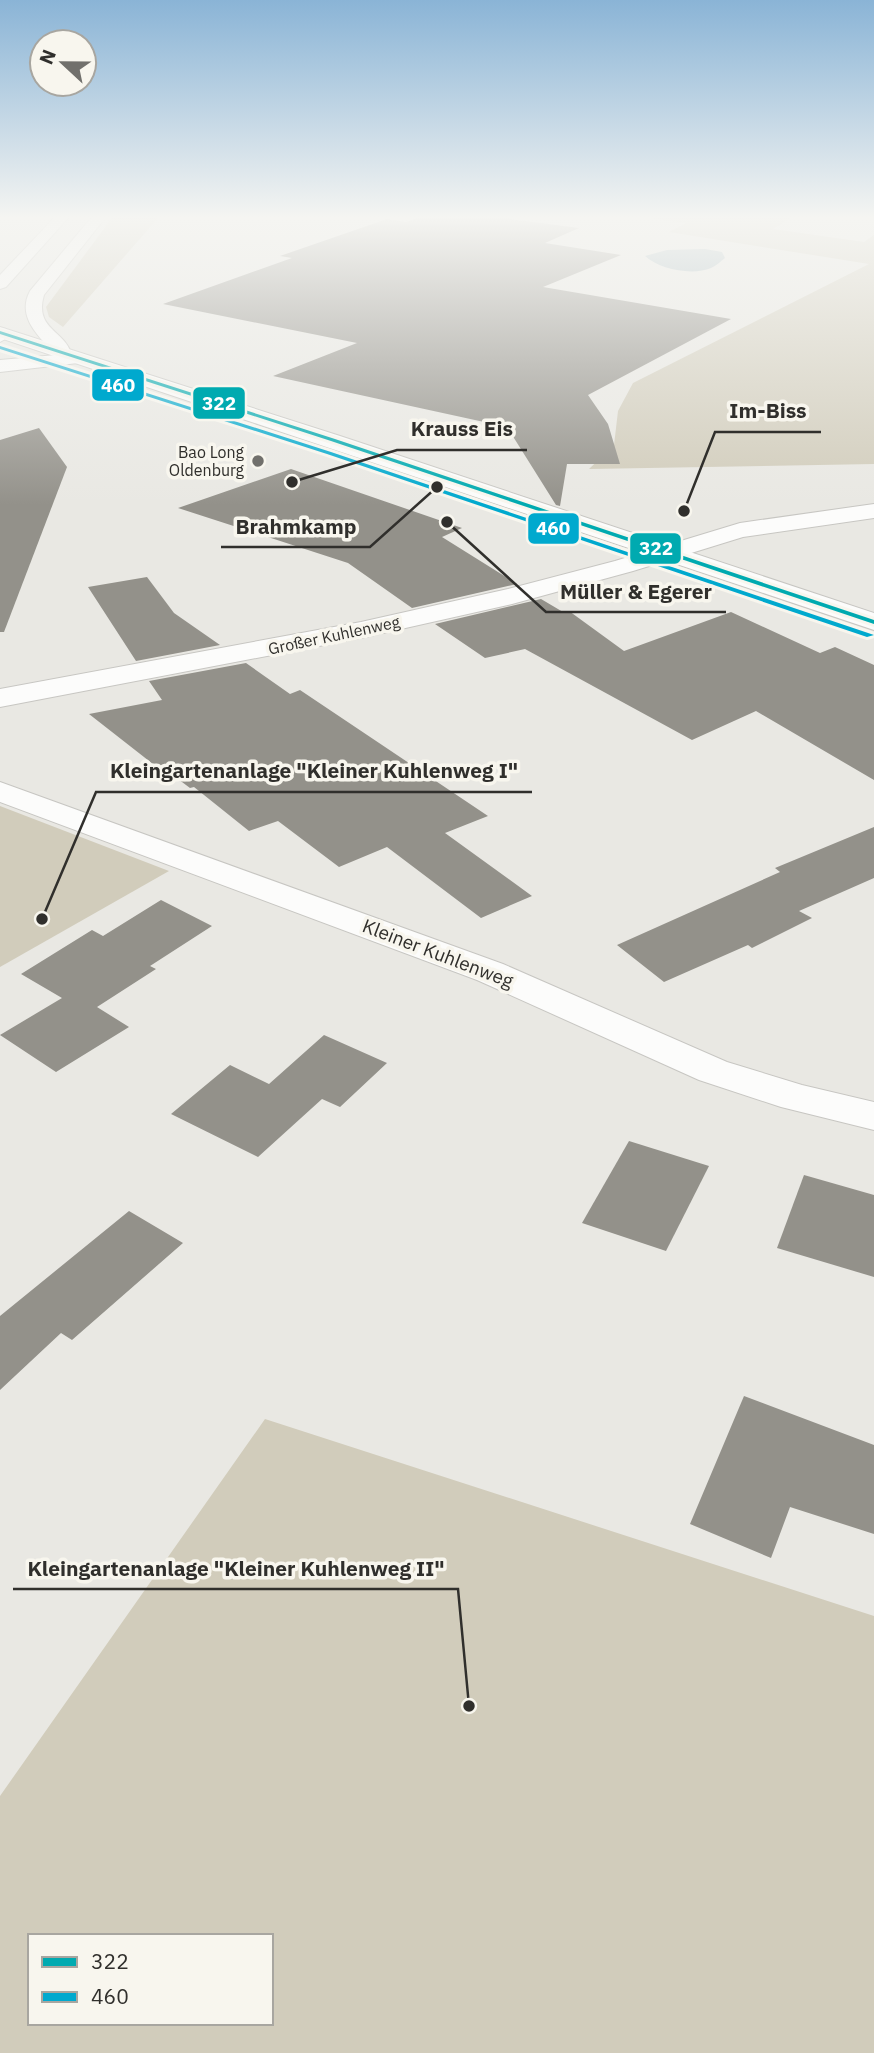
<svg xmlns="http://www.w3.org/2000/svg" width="874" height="2053" font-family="'IBM Plex Sans',sans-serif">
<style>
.green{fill:#d1ccbb;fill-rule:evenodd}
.water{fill:#9eb4bc}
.building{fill:#93918a}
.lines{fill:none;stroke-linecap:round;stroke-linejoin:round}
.minor-casing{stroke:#c7c6c2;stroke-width:2}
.major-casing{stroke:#c7c6c2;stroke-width:2}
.highway-casing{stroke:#c7c6c2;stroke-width:2}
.minor{fill:#fcfcfb;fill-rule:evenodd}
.major{fill:#fcfcfb;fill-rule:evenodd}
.highway{fill:#fcfcfb;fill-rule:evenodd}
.bus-1-casing{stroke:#f8f6ee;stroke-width:6}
.bus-2-casing{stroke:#f8f6ee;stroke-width:6}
.bus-1{fill:#00aab0;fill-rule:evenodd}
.bus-2{fill:#00a9ce;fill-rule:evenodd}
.poi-dot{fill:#71706c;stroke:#f8f6ee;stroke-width:2.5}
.labels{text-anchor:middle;stroke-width:7;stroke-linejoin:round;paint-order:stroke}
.far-poi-label{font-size:16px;fill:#302f2c;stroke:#f8f6ee;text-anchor:end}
.far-street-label{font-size:16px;fill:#302f2c;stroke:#f8f6ee}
.street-label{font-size:19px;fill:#302f2c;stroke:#f8f6ee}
.leader{fill:none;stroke:#302f2c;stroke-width:2.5}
.callout-dot{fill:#302f2c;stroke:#f8f6ee;stroke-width:2.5}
.callout-label{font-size:21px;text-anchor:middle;font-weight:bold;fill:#302f2c;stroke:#f8f6ee;stroke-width:7;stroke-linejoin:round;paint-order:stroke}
.line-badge{stroke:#f8f6ee;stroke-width:2.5}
.badge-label{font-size:19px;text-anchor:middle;font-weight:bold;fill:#fff}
</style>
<rect width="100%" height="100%" fill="#e9e8e3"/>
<g class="green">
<path d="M 112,218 L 158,218 L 63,327 L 49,317 L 46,307 Z"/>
<path d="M 649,218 L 791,218 L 773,229 L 864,242 L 874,235 L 874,464 L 589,469 L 614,445 L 618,411 L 633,383 L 869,264 L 669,232 L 686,223 Z"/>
<path d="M 0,806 L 169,871 L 0,967 Z"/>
<path d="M 265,1419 L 874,1616 L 874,2053 L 0,2053 L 0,1796 ZM 30,1936 L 271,1936 L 271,2023 L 30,2023 Z"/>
</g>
<path class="water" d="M 705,249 L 722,252 L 725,258 C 721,261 716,266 711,268 C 692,276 659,269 645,256 L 667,250 Z"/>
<g class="building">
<path d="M 417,218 L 502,218 L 579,228 L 545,243 L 621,255 L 543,287 L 731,319 L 588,395 L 608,424 L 620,464 L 567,464 L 560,506 L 556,505 L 507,427 L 273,376 L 357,343 L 163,304 L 292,258 L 280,256 L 387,219 L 406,222 Z"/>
<path d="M 39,428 L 67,467 L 4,632 L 0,632 L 0,440 Z"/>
<path d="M 291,469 L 462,528 L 442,537 L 517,584 L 412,608 L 348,563 L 178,508 Z"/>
<path d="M 147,577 L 174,613 L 220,645 L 136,661 L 88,587 Z"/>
<path d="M 541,599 L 563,612 L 569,611 L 624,651 L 731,612 L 820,653 L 835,647 L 874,665 L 874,780 L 756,711 L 692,740 L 525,649 L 485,658 L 435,624 Z"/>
<path d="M 246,663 L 290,694 L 300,690 L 488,816 L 445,833 L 532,896 L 481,918 L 387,847 L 339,867 L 278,821 L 249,831 L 194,787 L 190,788 L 170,773 L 167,775 L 89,714 L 162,700 L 149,681 Z"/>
<path d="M 874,827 L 874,878 L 799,911 L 812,918 L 752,948 L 748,945 L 664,982 L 617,945 L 780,872 L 775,868 Z"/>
<path d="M 161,900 L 212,926 L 150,966 L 156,969 L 97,1007 L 129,1027 L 56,1072 L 0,1035 L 62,998 L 21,974 L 92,930 L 103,936 Z"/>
<path d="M 324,1035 L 387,1063 L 340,1107 L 322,1099 L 258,1157 L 171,1114 L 230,1065 L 269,1084 Z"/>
<path d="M 629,1141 L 709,1166 L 666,1251 L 582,1223 Z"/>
<path d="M 804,1175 L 874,1195 L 874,1277 L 777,1248 Z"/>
<path d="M 129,1211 L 183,1243 L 72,1340 L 61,1333 L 0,1390 L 0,1316 Z"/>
<path d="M 744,1396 L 874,1445 L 874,1534 L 790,1507 L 771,1558 L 690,1524 Z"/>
</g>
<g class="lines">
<defs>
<g id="minor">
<path d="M 874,504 L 874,518 L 743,537 L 633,571 L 512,604 L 361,638 L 0,707 L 0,689 L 361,622 L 508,589 L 615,561 L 740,523 Z"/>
<path d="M 0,782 L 503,964 L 727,1062 L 802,1085 L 874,1102 L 874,1130 L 781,1107 L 699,1080 L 477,980 L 0,802 Z"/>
</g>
<path id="major" d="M 0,327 L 340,436 L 874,613 L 874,630 L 0,338 Z"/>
<g id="highway">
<path d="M 54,218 L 68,218 L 6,287 L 0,289 L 0,275 Z"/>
<path d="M 91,218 L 105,218 L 44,295 C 34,329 64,330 71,353 L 84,354 L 87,358 L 78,363 L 0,372 L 0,360 L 56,355 C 39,337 16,317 30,291 Z"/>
<path d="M 0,328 L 6,329 L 9,337 L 0,342 Z"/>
</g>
</defs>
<use href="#minor" class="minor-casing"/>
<use href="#major" class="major-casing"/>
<use href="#highway" class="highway-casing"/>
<use href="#minor" class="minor"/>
<use href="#major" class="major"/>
<use href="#highway" class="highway"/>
<defs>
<path id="bus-1" d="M 0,331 L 335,439 L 874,620 L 874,624 L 331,441 L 0,334 Z"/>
<path id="bus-2" d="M 0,346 L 331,452 L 874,635 L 867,637 L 327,454 L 0,349 Z"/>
</defs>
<use href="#bus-1" class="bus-1-casing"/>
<use href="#bus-2" class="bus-2-casing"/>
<use href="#bus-1" class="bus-1"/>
<use href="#bus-2" class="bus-2"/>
</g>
<linearGradient id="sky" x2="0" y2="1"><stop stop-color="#8ab4d6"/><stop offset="0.43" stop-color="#f5f5f2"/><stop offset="1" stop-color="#f5f5f2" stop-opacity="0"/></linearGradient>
<rect width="874" height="505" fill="url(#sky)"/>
<circle class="poi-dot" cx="258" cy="461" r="7"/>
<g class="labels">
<g class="far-poi-label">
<text x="244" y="458">Bao Long<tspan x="244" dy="18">Oldenburg</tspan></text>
</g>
<g class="far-street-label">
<text transform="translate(334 635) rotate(-12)" y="6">Großer Kuhlenweg</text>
</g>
<g class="street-label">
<text transform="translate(438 953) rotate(21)" y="7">Kleiner Kuhlenweg</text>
</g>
</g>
<path class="leader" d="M684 511L715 432H821M292 482L397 450H527M437 487L370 547H221M447 522L546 612H726M42 919L96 792H532M469 1706L458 1589H13"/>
<g class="callout-dot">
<circle cx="684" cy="511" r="7"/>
<circle cx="292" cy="482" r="7"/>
<circle cx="437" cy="487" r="7"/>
<circle cx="447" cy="522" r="7"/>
<circle cx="42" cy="919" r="7"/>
<circle cx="469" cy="1706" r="7"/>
</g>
<g class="callout-label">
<text x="768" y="418">Im-Biss</text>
<text x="462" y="436">Krauss Eis</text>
<text x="296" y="534">Brahmkamp</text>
<text x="636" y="599">Müller &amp; Egerer</text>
<text x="314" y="778">Kleingartenanlage "Kleiner Kuhlenweg I"</text>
<text x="236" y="1576">Kleingartenanlage "Kleiner Kuhlenweg II"</text>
</g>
<g class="line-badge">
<rect x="91" y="368" width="54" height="34" rx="7" fill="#00a9ce"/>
<rect x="192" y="386" width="54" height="34" rx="7" fill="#00aab0"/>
<rect x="527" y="512" width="53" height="33" rx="7" fill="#00a9ce"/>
<rect x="629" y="532" width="53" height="33" rx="7" fill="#00aab0"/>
</g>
<g class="badge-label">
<text x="118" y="392">460</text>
<text x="219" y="410">322</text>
<text x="553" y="535">460</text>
<text x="656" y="555">322</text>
</g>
<rect x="28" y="1934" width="245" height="91" fill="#f8f6ee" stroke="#a8a6a0" stroke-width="2"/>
<rect x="42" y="1957" width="35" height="10" fill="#00aab0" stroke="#a8a6a0" stroke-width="2"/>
<text x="91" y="1969" font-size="21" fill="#302f2c">322</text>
<rect x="42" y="1992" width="35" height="10" fill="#00a9ce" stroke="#a8a6a0" stroke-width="2"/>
<text x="91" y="2004" font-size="21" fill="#302f2c">460</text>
<g transform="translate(63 63) rotate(292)"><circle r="33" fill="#f8f6ee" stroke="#a8a6a0" stroke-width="2"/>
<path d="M0-5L12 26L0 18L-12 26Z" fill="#71706c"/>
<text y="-10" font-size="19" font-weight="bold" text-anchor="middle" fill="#302f2c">N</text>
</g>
</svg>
